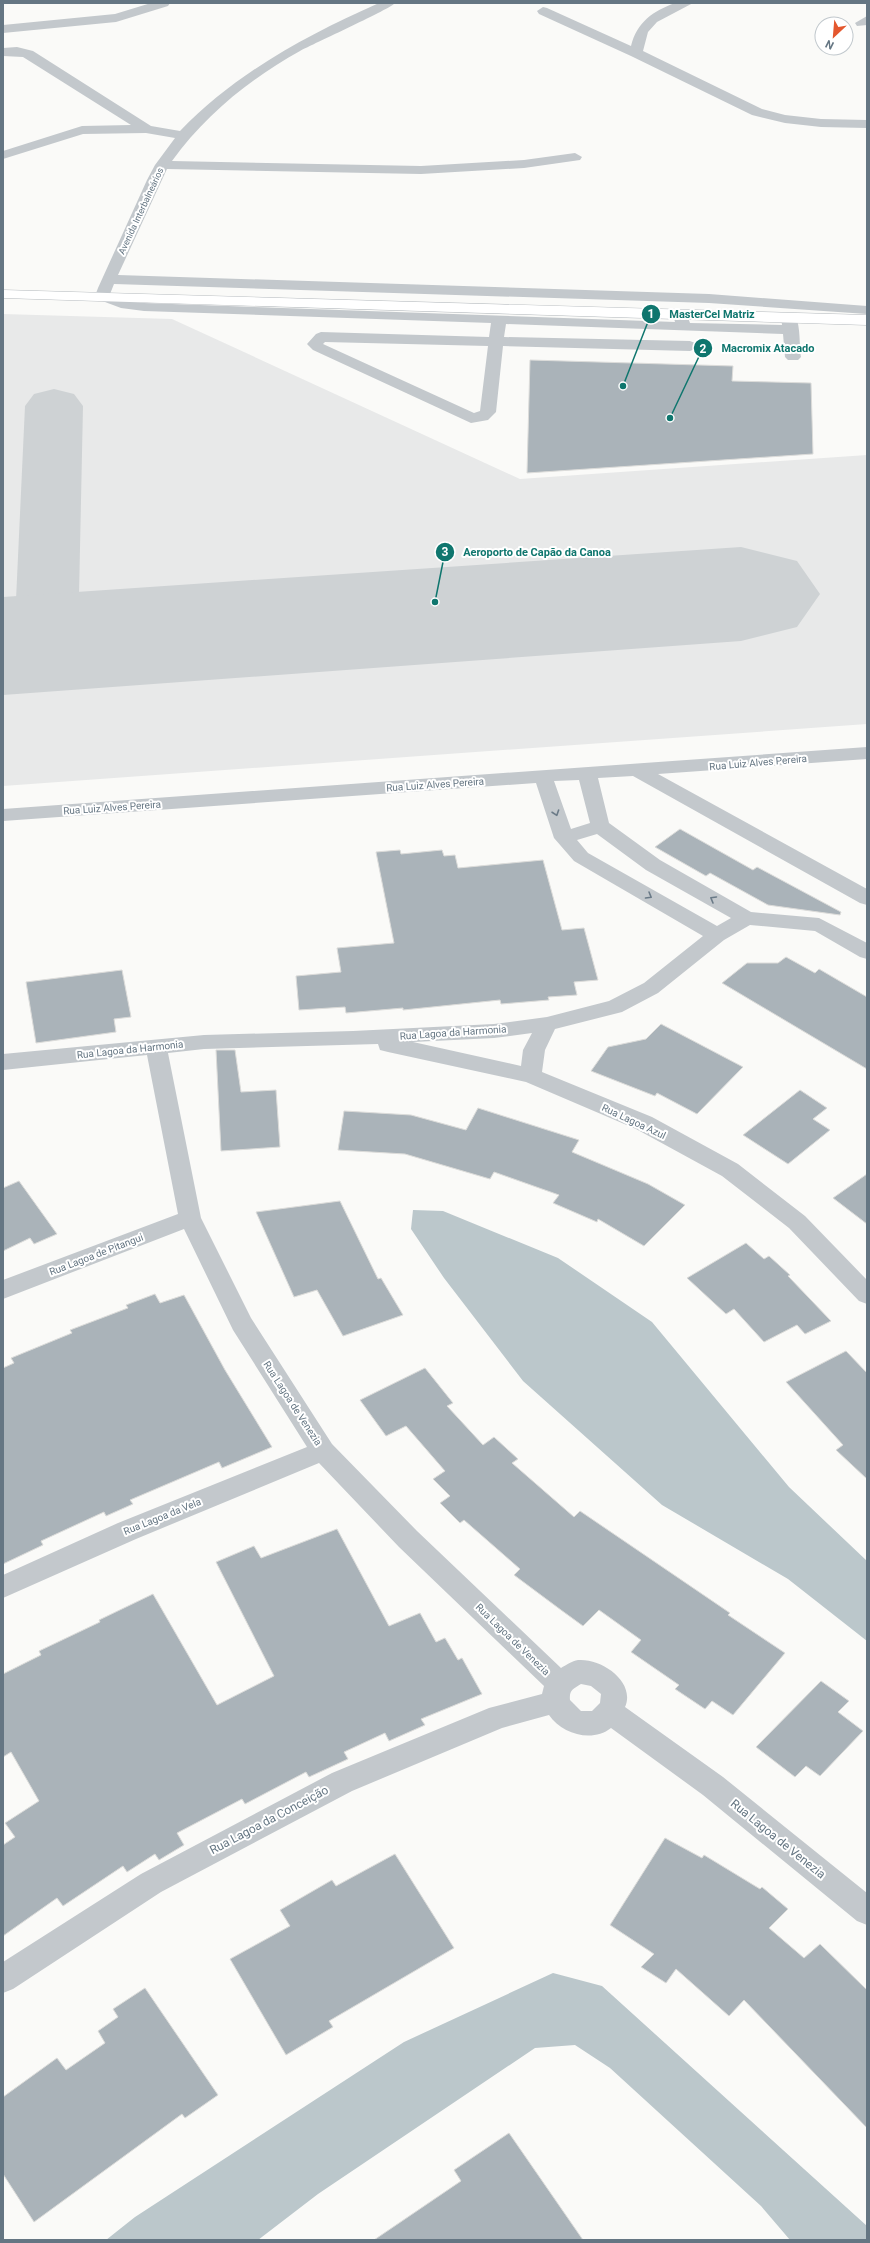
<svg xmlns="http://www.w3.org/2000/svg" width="870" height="2243" font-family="Roboto,sans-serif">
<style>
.built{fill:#e8e9e9}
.water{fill:#bbc7cb}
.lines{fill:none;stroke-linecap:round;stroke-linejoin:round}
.taxiway{fill:#ced2d4;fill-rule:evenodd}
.runway{fill:#ced2d4;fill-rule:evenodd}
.building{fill:#aab3b9;stroke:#dcdcda}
.major-casing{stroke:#b5babe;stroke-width:1}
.minor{fill:#c3c8cc;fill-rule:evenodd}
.major{fill:#fff;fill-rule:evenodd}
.oneway{stroke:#6a7a87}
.labels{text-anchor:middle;stroke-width:4;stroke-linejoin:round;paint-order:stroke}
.far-street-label{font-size:9px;fill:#657683;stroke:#fff}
.street-label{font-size:10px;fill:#657683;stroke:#fff}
.near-street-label{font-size:12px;fill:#657683;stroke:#fff}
.leader{fill:none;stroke:#0f766e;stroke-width:1.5}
.callout-dot{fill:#0f766e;stroke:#fff;stroke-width:1.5}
.mark-label{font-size:12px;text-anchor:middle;font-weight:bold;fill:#fff}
.callout-label{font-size:11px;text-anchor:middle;font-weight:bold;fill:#0f766e;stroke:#fff;stroke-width:4;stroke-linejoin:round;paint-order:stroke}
</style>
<rect width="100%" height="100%" fill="#fafaf8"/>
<path class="built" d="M 3,314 L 172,319 L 520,479 L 867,455 L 867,724 L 3,786 Z"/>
<g class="water">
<path d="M 413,1210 L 443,1211 L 558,1258 L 652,1322 L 789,1487 L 867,1561 L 867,1641 L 788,1579 L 662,1505 L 523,1381 L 444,1278 L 411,1229 Z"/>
<path d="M 553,1973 L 602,1986 L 867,2226 L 867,2240 L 790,2240 L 761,2206 L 610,2068 L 575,2045 L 535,2048 L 318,2194 L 258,2240 L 106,2240 L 135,2217 L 404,2042 Z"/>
</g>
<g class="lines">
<path class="taxiway" d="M 54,389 L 74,394 L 83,406 L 78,643 L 69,657 L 46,662 L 23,657 L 14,643 L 25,406 L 34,394 Z"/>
<path class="runway" d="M 741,547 L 797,561 L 820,594 L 797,627 L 741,641 L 3,695 L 3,597 Z"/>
</g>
<g class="building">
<path d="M 530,360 L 733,366 L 732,381 L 811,383 L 813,454 L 527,473 Z"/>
<path d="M 680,829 L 753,870 L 757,867 L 841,912 L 840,915 L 768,905 L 710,873 L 706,876 L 655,847 Z"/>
<path d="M 400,850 L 401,854 L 442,850 L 444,856 L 455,855 L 458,868 L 543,860 L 562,930 L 584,928 L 598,980 L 574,982 L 577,995 L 548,997 L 549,1000 L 501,1004 L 500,1000 L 403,1010 L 403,1008 L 346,1013 L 345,1007 L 299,1010 L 296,976 L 341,972 L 337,948 L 394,943 L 376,852 Z"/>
<path d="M 786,957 L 815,973 L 819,969 L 867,997 L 867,1069 L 722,983 L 747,963 L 778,963 Z"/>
<path d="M 122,970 L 131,1017 L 114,1019 L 116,1032 L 36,1043 L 26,982 Z"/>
<path d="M 661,1024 L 743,1067 L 697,1114 L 657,1093 L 655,1096 L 591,1071 L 608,1047 L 646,1039 Z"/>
<path d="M 216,1050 L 235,1050 L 241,1092 L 276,1090 L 280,1147 L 221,1151 Z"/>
<path d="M 800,1090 L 827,1108 L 813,1119 L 830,1130 L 788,1164 L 743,1135 Z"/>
<path d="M 478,1108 L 579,1140 L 572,1152 L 648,1184 L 685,1205 L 644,1246 L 598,1219 L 597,1222 L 553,1203 L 559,1195 L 494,1172 L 490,1179 L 405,1154 L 338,1150 L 344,1111 L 411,1115 L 466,1130 Z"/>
<path d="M 867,1174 L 867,1224 L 833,1198 Z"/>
<path d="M 19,1181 L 57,1234 L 34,1244 L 30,1238 L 3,1251 L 3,1188 Z"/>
<path d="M 340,1201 L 378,1279 L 381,1278 L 403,1315 L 343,1336 L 317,1290 L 294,1297 L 256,1212 Z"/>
<path d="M 746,1243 L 764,1259 L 769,1256 L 790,1275 L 788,1276 L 831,1321 L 805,1334 L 797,1325 L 764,1342 L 734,1309 L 726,1314 L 687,1278 Z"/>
<path d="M 155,1294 L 160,1303 L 184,1295 L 225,1370 L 272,1447 L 222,1468 L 219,1462 L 130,1500 L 133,1504 L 106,1516 L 104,1512 L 41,1541 L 43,1545 L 3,1564 L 3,1368 L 14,1363 L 11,1358 L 72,1333 L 70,1330 L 128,1308 L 126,1305 Z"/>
<path d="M 846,1351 L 867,1373 L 867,1479 L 836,1450 L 843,1445 L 786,1382 Z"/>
<path d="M 425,1368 L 453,1403 L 447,1406 L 483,1445 L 494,1437 L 518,1459 L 512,1463 L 574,1517 L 580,1511 L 730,1613 L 728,1615 L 785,1653 L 733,1715 L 712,1701 L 705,1709 L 675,1689 L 679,1685 L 631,1652 L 641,1640 L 599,1610 L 583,1626 L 561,1610 L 514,1575 L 520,1569 L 464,1520 L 460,1523 L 440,1503 L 450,1496 L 433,1479 L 445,1471 L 406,1426 L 386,1436 L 360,1400 Z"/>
<path d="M 337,1529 L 389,1626 L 420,1613 L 436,1642 L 445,1638 L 458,1660 L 462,1658 L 482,1694 L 421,1719 L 425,1725 L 389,1741 L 385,1733 L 344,1752 L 348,1759 L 309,1777 L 306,1772 L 245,1804 L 242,1799 L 177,1833 L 184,1845 L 159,1860 L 155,1854 L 127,1872 L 123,1866 L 63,1906 L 57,1898 L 3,1936 L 3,1845 L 15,1837 L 5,1823 L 39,1801 L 11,1752 L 3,1757 L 3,1674 L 41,1655 L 39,1651 L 100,1622 L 99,1620 L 153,1594 L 217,1705 L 274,1676 L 216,1562 L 254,1546 L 261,1558 Z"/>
<path d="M 821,1681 L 849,1701 L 838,1712 L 863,1731 L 820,1776 L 806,1766 L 795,1777 L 756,1747 Z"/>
<path d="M 665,1838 L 702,1858 L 704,1855 L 760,1889 L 762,1887 L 788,1909 L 769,1928 L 804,1958 L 820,1944 L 867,1990 L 867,2128 L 744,2000 L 729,2016 L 676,1969 L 666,1983 L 641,1967 L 654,1954 L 610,1925 Z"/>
<path d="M 395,1854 L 454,1948 L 329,2021 L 333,2027 L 286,2055 L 230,1959 L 290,1926 L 280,1910 L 332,1880 L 336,1886 Z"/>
<path d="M 145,1988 L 218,2095 L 185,2118 L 182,2114 L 34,2222 L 3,2174 L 3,2097 L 57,2058 L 66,2070 L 105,2043 L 98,2031 L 118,2017 L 113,2009 Z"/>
<path d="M 509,2133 L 583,2240 L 374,2240 L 461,2181 L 454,2170 Z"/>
</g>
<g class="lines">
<defs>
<path id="major" d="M 3,290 L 867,315 L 867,325 L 3,298 Z"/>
</defs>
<use href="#major" class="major-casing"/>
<g class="minor">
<path d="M 151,3 L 170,3 L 168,6 L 116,22 L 3,33 L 3,25 L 115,14 Z"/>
<path d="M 379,3 L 395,3 C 392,8 313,44 300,51 C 250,79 206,114 172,161 L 421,166 L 524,160 L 575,153 L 582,157 L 580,160 L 524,168 L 421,174 L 167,169 L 118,275 L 709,294 L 867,306 L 867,314 L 709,303 L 114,284 L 110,294 L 129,301 L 144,303 L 675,322 L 673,315 L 676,312 L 686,312 L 690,323 L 782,325 L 781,317 L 784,314 L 794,314 C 801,323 799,345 801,357 L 798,360 L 788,360 L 785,357 L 783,334 L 506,324 L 504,337 L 690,341 L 695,343 L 698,346 L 695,349 L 690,351 L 503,346 L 496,412 L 488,420 L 471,423 L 313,350 L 307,344 L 316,334 L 321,332 L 489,337 L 491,323 L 144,311 L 121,308 L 97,299 L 95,296 L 98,288 L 147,180 L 155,165 L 175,138 L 146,133 L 83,134 L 3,159 L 3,151 L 82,126 L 131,125 L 23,57 L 3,56 L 3,48 L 17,47 L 33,51 L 151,126 L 180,131 C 236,73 305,36 379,3 ZM 325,342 L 488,346 L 480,411 L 474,413 L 323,344 Z"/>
<path d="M 675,3 L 693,3 L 657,22 L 648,32 L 643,51 L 762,109 L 785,115 L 821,119 L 867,120 L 867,128 L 821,127 L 785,123 L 752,115 L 631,56 L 539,14 L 537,11 L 543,7 L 547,8 L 631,46 C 637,22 653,11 675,3 Z"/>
<path d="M 867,16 L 867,25 L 857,26 L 855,23 Z"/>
<path d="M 867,747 L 867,759 L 658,774 L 867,889 L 867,905 L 860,903 L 633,776 L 598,778 L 609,823 L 660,860 L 751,912 L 819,918 L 867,943 L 867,959 L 860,957 L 815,931 L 750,925 L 724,940 L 658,993 L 622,1012 L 555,1029 L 545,1050 L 542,1072 L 652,1117 L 738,1164 L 805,1216 L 867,1280 L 867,1304 L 859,1301 L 789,1228 L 722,1176 L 636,1129 L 526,1082 L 388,1052 L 380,1050 L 378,1044 L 204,1049 L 168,1053 L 201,1218 L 251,1318 L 332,1444 L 417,1531 L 561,1668 C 566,1665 572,1661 578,1660 C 602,1658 636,1682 625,1707 L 723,1777 L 867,1893 L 867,1925 L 857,1921 L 703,1795 L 611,1728 C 592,1743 562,1734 549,1715 L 502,1728 L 352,1791 L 161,1892 L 13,1989 L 3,1993 L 3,1962 L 141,1874 L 332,1773 L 489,1708 L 542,1694 L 544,1686 L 399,1547 L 319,1463 L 136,1539 L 3,1598 L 3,1575 L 118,1523 L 307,1447 L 233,1330 L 184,1229 L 3,1299 L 3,1280 L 178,1214 L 147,1055 L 3,1070 L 3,1054 L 204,1035 L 353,1031 L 494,1024 L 547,1017 L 609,1001 L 644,983 L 703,936 L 574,861 L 554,838 L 536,783 L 3,821 L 3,809 ZM 579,780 L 590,823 L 571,829 L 554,781 ZM 597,834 L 646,870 L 731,918 L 717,926 L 588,853 L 577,840 ZM 532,1033 L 523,1050 L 521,1066 L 413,1042 L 494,1038 ZM 581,1684 L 591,1686 L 601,1694 L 600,1703 L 592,1711 L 581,1711 L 570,1700 C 569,1690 573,1689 581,1684 Z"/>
</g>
<use href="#major" class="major"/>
</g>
<defs><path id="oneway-chevron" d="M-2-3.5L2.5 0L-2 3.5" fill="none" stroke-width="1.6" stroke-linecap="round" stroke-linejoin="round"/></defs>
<g class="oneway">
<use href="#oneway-chevron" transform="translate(556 813) rotate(71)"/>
<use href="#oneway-chevron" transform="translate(649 896) rotate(30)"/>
<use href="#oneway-chevron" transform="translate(713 899) rotate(-150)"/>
</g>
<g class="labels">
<g class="far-street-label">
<text transform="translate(141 211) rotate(-65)" y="3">Avenida Interbalneários</text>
</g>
<g class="street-label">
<text transform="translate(758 762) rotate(-5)" y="4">Rua Luiz Alves Pereira</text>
<text transform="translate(435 784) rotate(-4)" y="4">Rua Luiz Alves Pereira</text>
<text transform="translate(112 807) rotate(-4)" y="4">Rua Luiz Alves Pereira</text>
<text transform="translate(453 1032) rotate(-4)" y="4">Rua Lagoa da Harmonia</text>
<text transform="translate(130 1049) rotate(-6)" y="4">Rua Lagoa da Harmonia</text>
<text transform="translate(634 1121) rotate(25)" y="4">Rua Lagoa Azul</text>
<text transform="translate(96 1254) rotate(-21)" y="4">Rua Lagoa de Pitangui</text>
<text transform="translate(293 1403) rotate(57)" y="4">Rua Lagoa de Venezia</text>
<text transform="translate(162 1516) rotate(-22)" y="4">Rua Lagoa da Vela</text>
<text transform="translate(513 1639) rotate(44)" y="4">Rua Lagoa de Venezia</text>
</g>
<g class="near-street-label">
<text transform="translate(269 1820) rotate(-28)" y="4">Rua Lagoa da Conceição</text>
<text transform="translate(778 1839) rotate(39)" y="4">Rua Lagoa de Venezia</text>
</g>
</g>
<path class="leader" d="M623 386L651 314M670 418L703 348M435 602L445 552"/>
<g class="callout-dot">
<circle cx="623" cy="386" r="4"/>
<circle cx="670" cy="418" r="4"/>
<circle cx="435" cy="602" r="4"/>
<circle cx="651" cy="314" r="10"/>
<circle cx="703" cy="348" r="10"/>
<circle cx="445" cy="552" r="10"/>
</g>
<g class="mark-label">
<text x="651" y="318">1</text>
<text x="703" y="353">2</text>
<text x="445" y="556">3</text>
</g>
<g class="callout-label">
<text x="712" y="318">MasterCel Matriz</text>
<text x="768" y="352">Macromix Atacado</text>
<text x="537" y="556">Aeroporto de Capão da Canoa</text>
</g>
<rect width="870" height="2243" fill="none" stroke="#657683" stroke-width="8"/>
<g transform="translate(834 36) rotate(206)"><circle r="19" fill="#ffffff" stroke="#c1c8cd"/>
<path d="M0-3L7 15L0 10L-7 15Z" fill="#e4572e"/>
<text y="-6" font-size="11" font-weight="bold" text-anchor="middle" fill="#657683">N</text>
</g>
</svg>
